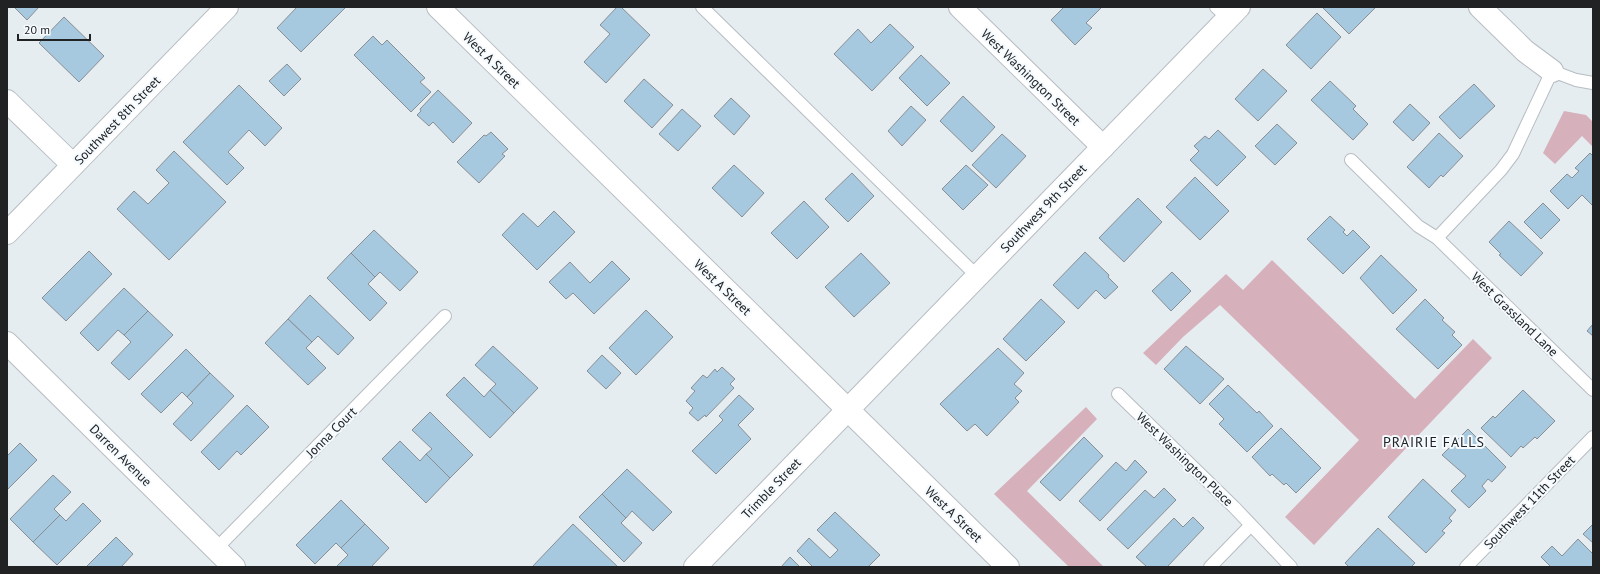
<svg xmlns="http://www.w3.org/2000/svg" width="1600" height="574" font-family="'PT Sans',sans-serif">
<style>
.green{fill:#d6b1bb}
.building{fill:#a7c9e0;stroke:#898e93}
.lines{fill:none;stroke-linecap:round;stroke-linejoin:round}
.lane-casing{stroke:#b7bdc2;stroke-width:14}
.street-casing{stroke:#b7bdc2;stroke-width:24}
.secondary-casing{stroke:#b7bdc2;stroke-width:24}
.lane{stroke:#fff;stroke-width:12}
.street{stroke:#fff;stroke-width:22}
.secondary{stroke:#fff;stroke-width:22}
.labels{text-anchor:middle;stroke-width:4;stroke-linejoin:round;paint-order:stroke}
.street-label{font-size:13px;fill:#202224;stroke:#f4fafe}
.neighbourhood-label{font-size:14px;letter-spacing:1px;fill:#202224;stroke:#f4fafe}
</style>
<rect width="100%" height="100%" fill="#e6edf1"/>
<g class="green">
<path d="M 1564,111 L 1586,115 L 1593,122 L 1593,147 L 1582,136 L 1555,164 L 1543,153 Z"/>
<path d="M 1272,260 L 1415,399 L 1473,339 L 1492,358 L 1314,545 L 1285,517 L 1359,440 L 1220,305 L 1183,337 L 1156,365 L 1143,353 L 1226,274 L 1243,290 Z"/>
<path d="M 1086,407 L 1097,419 L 1027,491 L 1104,567 L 1069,567 L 994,494 Z"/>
</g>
<g class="building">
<path d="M 14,7 L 39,7 L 27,20 Z"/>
<path d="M 297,7 L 346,7 L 301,52 L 277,28 Z"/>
<path d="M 617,7 L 621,7 L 650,35 L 606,83 L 584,62 L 610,34 L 600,25 Z"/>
<path d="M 1064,7 L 1102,7 L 1086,23 L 1092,28 L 1075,45 L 1051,20 Z"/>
<path d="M 1322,7 L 1376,7 L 1349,34 Z"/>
<path d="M 1317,13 L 1341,37 L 1311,69 L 1286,45 Z"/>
<path d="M 64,17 L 104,56 L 79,82 L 39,43 Z"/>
<path d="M 890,24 L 914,47 L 872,91 L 834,54 L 858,29 L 871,43 Z"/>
<path d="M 373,36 L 382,45 L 387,40 L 425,78 L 420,82 L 431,92 L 411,112 L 354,55 Z"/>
<path d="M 921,55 L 950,83 L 927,106 L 899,78 Z"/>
<path d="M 287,64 L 301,79 L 284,96 L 269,81 Z"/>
<path d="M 1263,69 L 1287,91 L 1258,121 L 1235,99 Z"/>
<path d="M 644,79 L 673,105 L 652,128 L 624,101 Z"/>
<path d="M 1330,81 L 1356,106 L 1353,109 L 1368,124 L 1353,140 L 1311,100 Z"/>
<path d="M 1474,84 L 1495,106 L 1460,139 L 1439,117 Z"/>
<path d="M 239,85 L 282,128 L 265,146 L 249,130 L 228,152 L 244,168 L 227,185 L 183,142 Z"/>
<path d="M 438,90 L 472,123 L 453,143 L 433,122 L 429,126 L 417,115 L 421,111 L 420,109 Z"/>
<path d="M 963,96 L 995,127 L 972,152 L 940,121 Z"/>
<path d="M 731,98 L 750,116 L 734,135 L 714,116 Z"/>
<path d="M 1410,104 L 1430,123 L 1413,141 L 1393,122 Z"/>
<path d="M 911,106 L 926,120 L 902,146 L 888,131 Z"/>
<path d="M 682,109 L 701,126 L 678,151 L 659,134 Z"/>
<path d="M 1277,124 L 1297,143 L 1275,165 L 1255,146 Z"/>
<path d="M 1218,130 L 1246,157 L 1217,186 L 1190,160 L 1199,151 L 1194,146 L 1205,136 L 1209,139 Z"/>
<path d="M 491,132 L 508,149 L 502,154 L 505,156 L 479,183 L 457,162 L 484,135 L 486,136 Z"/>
<path d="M 1439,133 L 1463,156 L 1443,177 L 1441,175 L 1429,188 L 1407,167 Z"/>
<path d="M 1002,134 L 1026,156 L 996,188 L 972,165 Z"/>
<path d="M 174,151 L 226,202 L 169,260 L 117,209 L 134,191 L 148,204 L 169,183 L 156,170 Z"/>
<path d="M 1590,153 L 1593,156 L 1593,206 L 1582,195 L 1568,209 L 1550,191 L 1567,174 L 1572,178 L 1579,171 L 1575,168 Z"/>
<path d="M 734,165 L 764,193 L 742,217 L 712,188 Z"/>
<path d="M 966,165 L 988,185 L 963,210 L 942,189 Z"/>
<path d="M 852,173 L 874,196 L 848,222 L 825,199 Z"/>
<path d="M 1195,177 L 1229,211 L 1200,240 L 1166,207 Z"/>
<path d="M 1138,198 L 1162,222 L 1124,262 L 1099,238 Z"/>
<path d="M 804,201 L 829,227 L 797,259 L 771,233 Z"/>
<path d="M 1543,203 L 1560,220 L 1541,239 L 1524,222 Z"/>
<path d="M 554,211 L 575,232 L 537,270 L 502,235 L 523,213 L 538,227 Z"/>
<path d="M 1330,216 L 1345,230 L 1343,232 L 1347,236 L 1353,230 L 1370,247 L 1343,274 L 1307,239 Z"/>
<path d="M 1509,221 L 1543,253 L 1521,276 L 1499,255 L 1501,254 L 1489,242 Z"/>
<path d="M 374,230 L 418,272 L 400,291 L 380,272 L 375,277 L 351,253 Z"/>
<path d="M 89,251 L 112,274 L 66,321 L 42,298 Z"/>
<path d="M 1085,252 L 1109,275 L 1108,277 L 1118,287 L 1105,299 L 1096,290 L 1078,309 L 1053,285 Z"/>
<path d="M 351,253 L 375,277 L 368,284 L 387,303 L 370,321 L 327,278 Z"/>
<path d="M 861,253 L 890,283 L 854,317 L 825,287 Z"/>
<path d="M 1381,255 L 1417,290 L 1393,314 L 1360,278 Z"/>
<path d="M 612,261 L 630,279 L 594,314 L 573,293 L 566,299 L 549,282 L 570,262 L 590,283 Z"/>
<path d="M 1172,272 L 1191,291 L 1171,311 L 1152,291 Z"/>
<path d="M 124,288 L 148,311 L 124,335 L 118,330 L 98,351 L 80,333 Z"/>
<path d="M 310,295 L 354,338 L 338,355 L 318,336 L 312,342 L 288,319 Z"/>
<path d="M 1041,299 L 1065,322 L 1026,361 L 1003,339 Z"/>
<path d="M 1425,299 L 1444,318 L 1442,320 L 1455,332 L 1452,335 L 1462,345 L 1438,369 L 1396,329 Z"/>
<path d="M 646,310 L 673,337 L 636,375 L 609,348 Z"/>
<path d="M 148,311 L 173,335 L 129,380 L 111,363 L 131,342 L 124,335 Z"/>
<path d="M 288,319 L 312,342 L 306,348 L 326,368 L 308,385 L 265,343 Z"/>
<path d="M 1593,324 L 1593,336 L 1587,331 Z"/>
<path d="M 493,346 L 538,388 L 514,413 L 490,390 L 496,384 L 475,365 Z"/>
<path d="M 1186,346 L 1224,379 L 1200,404 L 1164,369 Z"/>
<path d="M 998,348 L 1024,373 L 1014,384 L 1022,391 L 1015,398 L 1019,402 L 987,436 L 975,424 L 967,431 L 940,404 Z"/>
<path d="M 186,349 L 210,373 L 187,397 L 182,392 L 161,413 L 141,394 Z"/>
<path d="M 602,355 L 621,373 L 606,389 L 587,371 Z"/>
<path d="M 722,367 L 735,379 L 730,384 L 734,388 L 706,417 L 705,415 L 698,421 L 689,413 L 693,408 L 686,401 L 695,391 L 691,388 L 703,375 L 707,378 L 715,369 L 717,372 Z"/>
<path d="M 210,373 L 234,396 L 191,441 L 173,424 L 193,403 L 187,397 Z"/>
<path d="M 464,377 L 484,397 L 490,390 L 514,413 L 490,438 L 446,395 Z"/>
<path d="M 1228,385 L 1257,413 L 1259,411 L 1273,426 L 1247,452 L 1219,424 L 1224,419 L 1209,404 Z"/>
<path d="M 1523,390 L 1555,421 L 1537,439 L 1535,437 L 1523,448 L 1521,446 L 1511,457 L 1481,428 L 1493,416 L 1495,418 Z"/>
<path d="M 739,395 L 754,409 L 738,425 L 751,439 L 716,474 L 692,451 L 723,420 L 719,416 Z"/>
<path d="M 247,405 L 269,427 L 241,455 L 237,451 L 219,470 L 201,452 Z"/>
<path d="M 430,412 L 473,455 L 450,478 L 426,454 L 432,449 L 412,430 Z"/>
<path d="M 1281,428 L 1321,468 L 1296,493 L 1286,483 L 1284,485 L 1272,474 L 1270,476 L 1252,457 Z"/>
<path d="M 1468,429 L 1506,467 L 1492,482 L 1488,479 L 1482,486 L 1486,491 L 1469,508 L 1451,491 L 1466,476 L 1442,455 Z"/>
<path d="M 1084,437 L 1103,456 L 1060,501 L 1040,482 Z"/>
<path d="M 400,441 L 420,461 L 426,454 L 450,478 L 426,503 L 382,459 Z"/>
<path d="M 20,443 L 37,460 L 7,490 L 7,456 Z"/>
<path d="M 1135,460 L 1147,472 L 1100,521 L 1079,501 L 1116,462 L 1126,471 Z"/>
<path d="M 627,469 L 672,512 L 653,531 L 632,511 L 626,518 L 602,494 Z"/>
<path d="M 53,475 L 71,492 L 54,509 L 60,515 L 33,542 L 10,519 Z"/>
<path d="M 1423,479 L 1456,510 L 1449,518 L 1452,521 L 1442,531 L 1445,533 L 1426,553 L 1388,517 Z"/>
<path d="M 1164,488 L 1176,500 L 1128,549 L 1107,529 L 1145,490 L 1154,498 Z"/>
<path d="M 602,494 L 626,518 L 621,523 L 642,543 L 624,562 L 579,517 Z"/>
<path d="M 341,500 L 365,524 L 341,548 L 336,543 L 315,564 L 296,545 Z"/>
<path d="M 83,503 L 101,521 L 57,565 L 33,542 L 60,515 L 66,521 Z"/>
<path d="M 835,512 L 880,555 L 868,567 L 813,567 L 797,551 L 809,538 L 830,558 L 838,550 L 817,530 Z"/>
<path d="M 1193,517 L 1204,528 L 1167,567 L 1147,567 L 1136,557 L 1174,518 L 1183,527 Z"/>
<path d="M 365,524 L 389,548 L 371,567 L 336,567 L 348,555 L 341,548 Z"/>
<path d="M 573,524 L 618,567 L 532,567 Z"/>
<path d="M 1593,524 L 1593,543 L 1583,534 Z"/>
<path d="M 1378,528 L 1415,563 L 1411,567 L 1349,567 L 1345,563 Z"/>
<path d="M 116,537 L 133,554 L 121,567 L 86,567 Z"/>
<path d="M 1578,539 L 1593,554 L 1593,567 L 1551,567 L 1541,557 L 1552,546 L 1562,556 Z"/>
<path d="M 790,557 L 800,567 L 781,567 Z"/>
</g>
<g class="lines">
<defs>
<g id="lane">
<path d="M 702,7 L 977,276"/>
<path d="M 1216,7 L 1228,18"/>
<path d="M 1351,160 L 1418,226 L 1437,238 L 1593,390"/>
<path d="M 1437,238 L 1501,170 L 1513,154 L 1552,71 L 1576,80 L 1593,83"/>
<path d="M 1118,394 L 1234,507 L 1291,567"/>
<path d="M 216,549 L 445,316"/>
<path d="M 1210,567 L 1250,526"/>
<path d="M 1466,567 L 1593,437"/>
</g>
<g id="street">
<path d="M 960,7 L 1103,147"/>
<path d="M 1480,7 L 1525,51 L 1552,71"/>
<path d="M 7,101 L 73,165"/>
<path d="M 7,233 L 227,7"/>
<path d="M 7,343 L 234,567"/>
<path d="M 695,567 L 1239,7"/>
</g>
<path id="secondary" d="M 438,7 L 1008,567"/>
</defs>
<use href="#lane" class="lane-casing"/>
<use href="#street" class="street-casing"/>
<use href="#secondary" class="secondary-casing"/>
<use href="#lane" class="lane"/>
<use href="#street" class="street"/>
<use href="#secondary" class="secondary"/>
</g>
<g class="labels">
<g class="street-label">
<text transform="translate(492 60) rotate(44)" y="5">West A Street</text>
<text transform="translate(1031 77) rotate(44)" y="5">West Washington Street</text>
<text transform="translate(117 120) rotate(-46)" y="5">Southwest 8th Street</text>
<text transform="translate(1043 208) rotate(-46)" y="5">Southwest 9th Street</text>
<text transform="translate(723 287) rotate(44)" y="5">West A Street</text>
<text transform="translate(1515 314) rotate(44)" y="5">West Grassland Lane</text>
<text transform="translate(331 432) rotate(-45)" y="5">Jonna Court</text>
<text transform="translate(121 455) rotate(45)" y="5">Darren Avenue</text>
<text transform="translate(1185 459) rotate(44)" y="5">West Washington Place</text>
<text transform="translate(771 488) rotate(-46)" y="5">Trimble Street</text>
<text transform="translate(1529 502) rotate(-46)" y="5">Southwest 11th Street</text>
<text transform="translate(954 514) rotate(44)" y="5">West A Street</text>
</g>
<g class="neighbourhood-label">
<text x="1434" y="447">PRAIRIE FALLS</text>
</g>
</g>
<rect width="1600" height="574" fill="none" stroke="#202224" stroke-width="16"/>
<path d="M18 34v6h72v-6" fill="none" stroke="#202224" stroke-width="2"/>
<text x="24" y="34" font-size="12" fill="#202224" stroke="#f4fafe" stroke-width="3" paint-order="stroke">20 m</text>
</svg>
